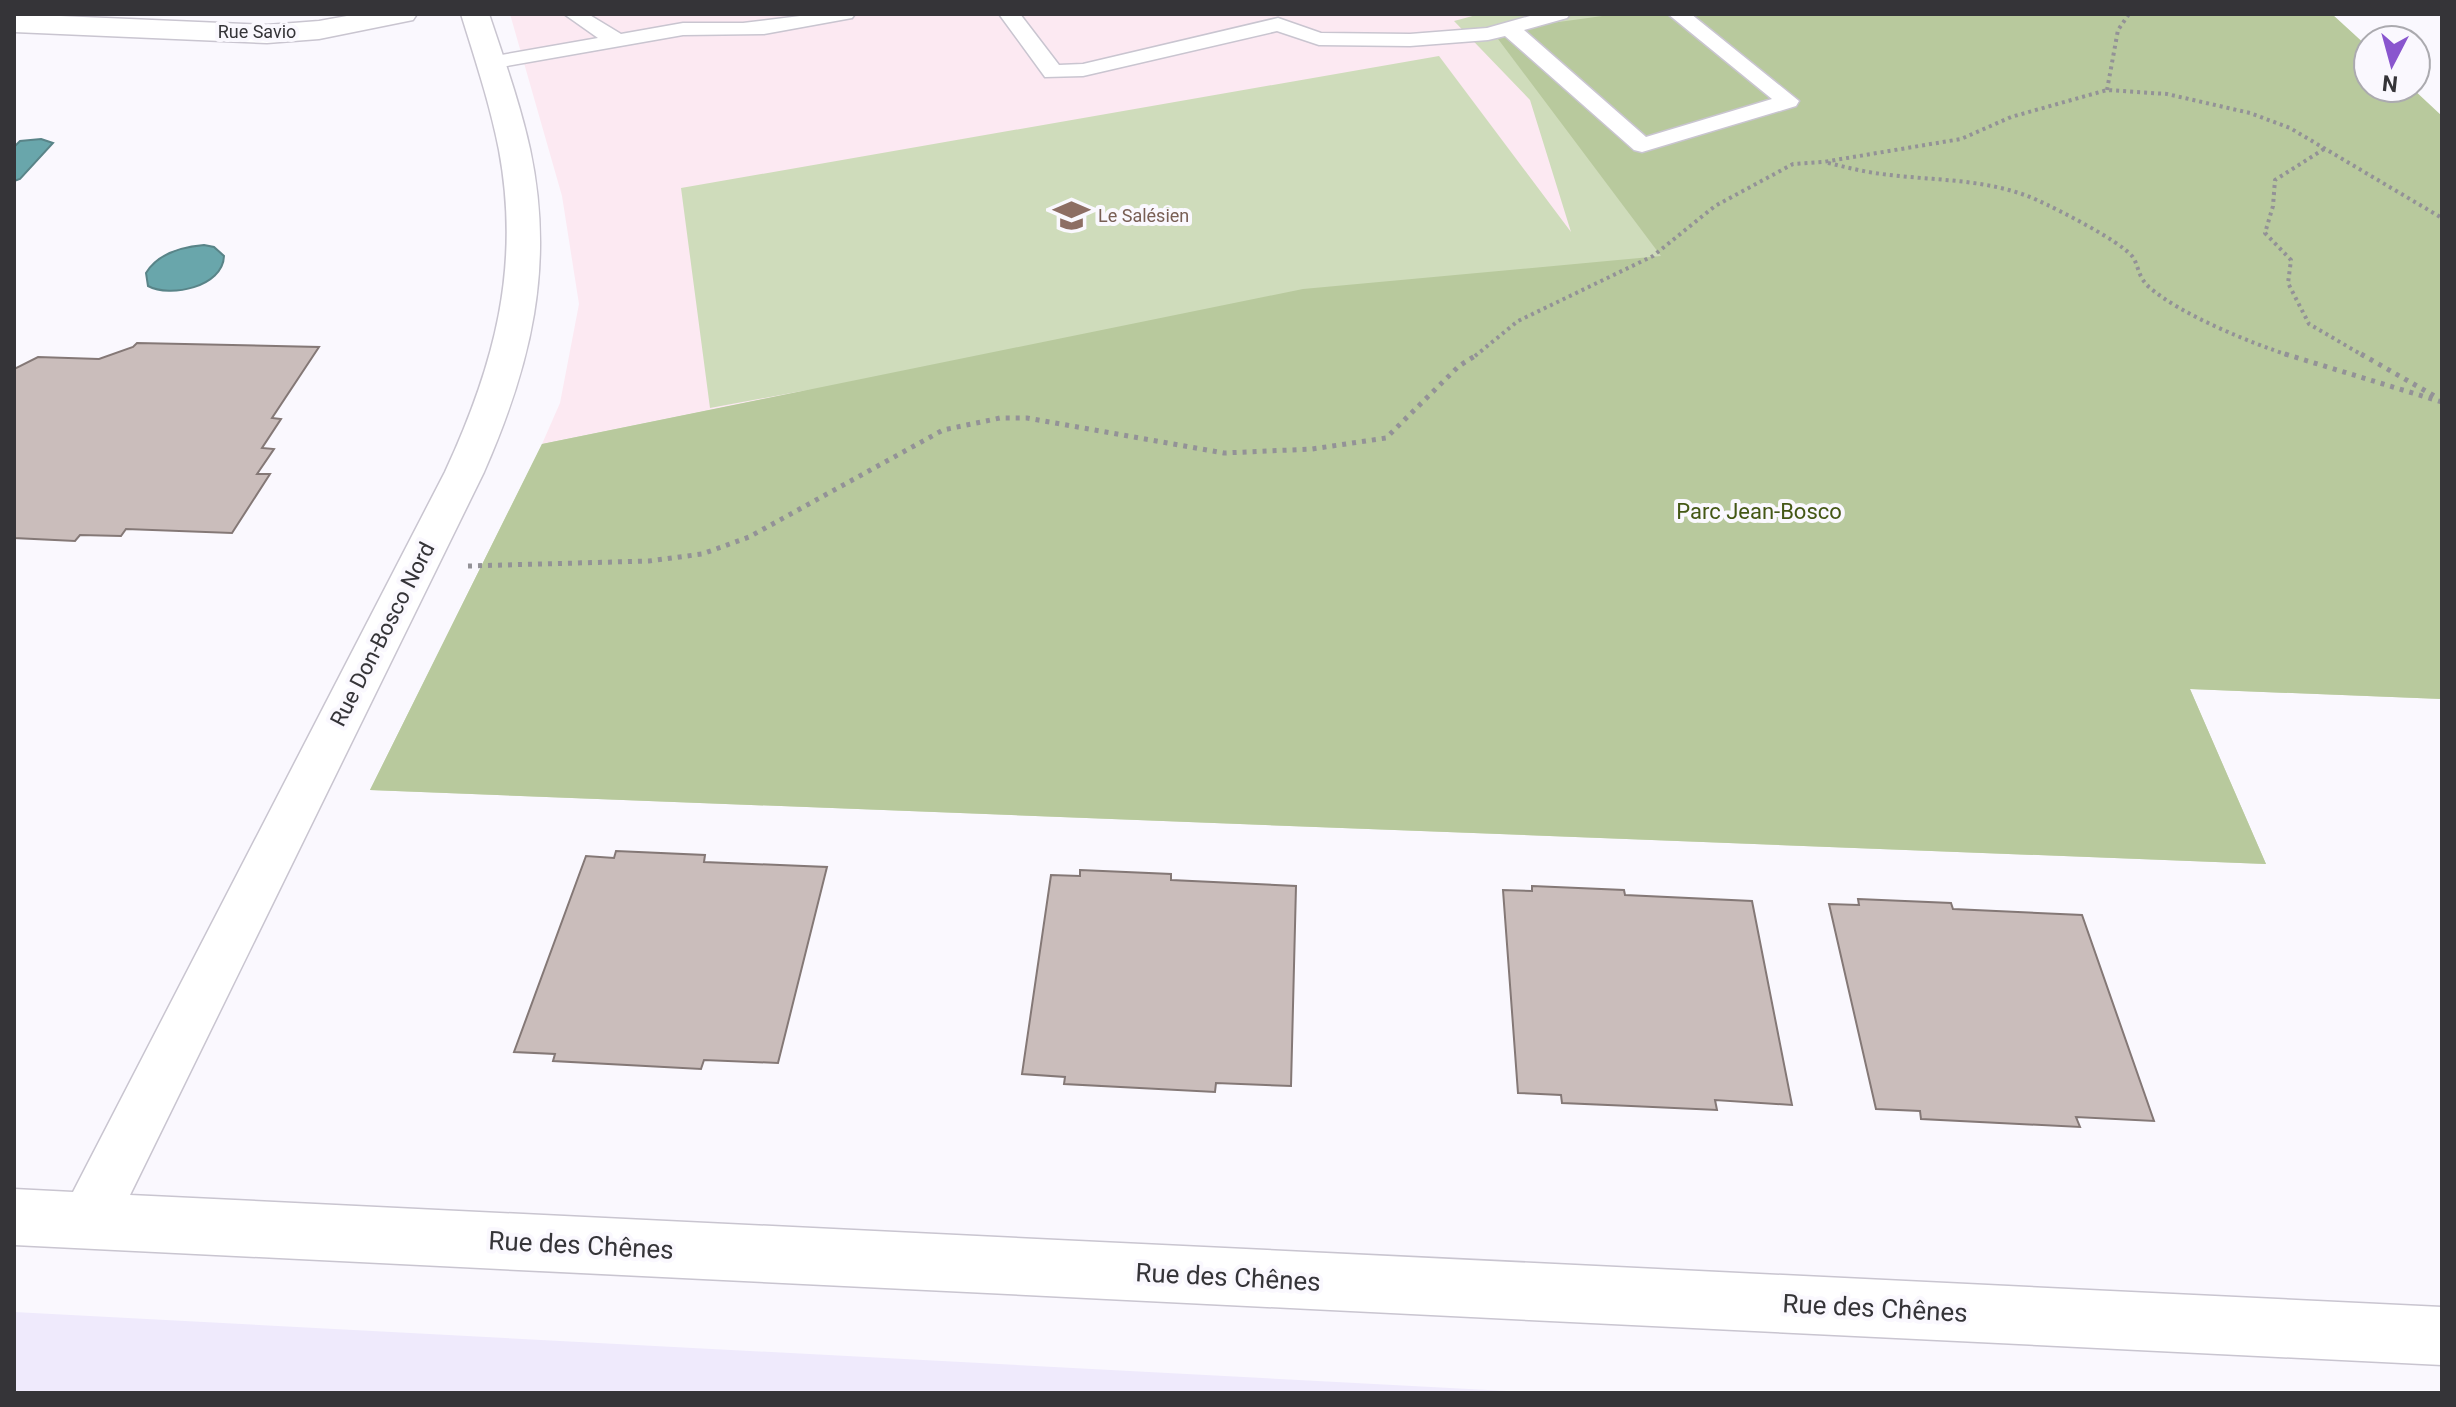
<svg xmlns="http://www.w3.org/2000/svg" width="2456" height="1407" font-family="Roboto,sans-serif">
<style>
.built{fill:#efeafc}
.education{fill:#fce9f2}
.green{fill:#cfdcbb}
.forest{fill:#b8c99d}
.water{fill:#69a6ab;stroke:#598488;stroke-width:2}
.building{fill:#cabdbb;stroke:#847876;stroke-width:2}
.lines{fill:none;stroke-linecap:round;stroke-linejoin:round}
.service-casing{stroke:#c9c5d0;stroke-width:3}
.minor-casing{stroke:#c9c5d0;stroke-width:3}
.path-far1{stroke:#939297;stroke-width:4;stroke-dasharray:3 4;stroke-linecap:butt}
.path{stroke:#939297;stroke-width:5;stroke-dasharray:4 6;stroke-linecap:butt}
.service{fill:#fff;fill-rule:evenodd}
.minor{fill:#fff;fill-rule:evenodd}
.labels{text-anchor:middle;stroke-width:8;stroke-linejoin:round;paint-order:stroke}
.far-street-label{font-size:18px;fill:#353438;stroke:#faf8fe}
.far-education-label{font-size:18px;fill:#785e54;stroke:#faf8fe;text-anchor:start}
.park-label{font-size:22px;fill:#445715;stroke:#faf8fe}
.street-label{font-size:22px;fill:#353438;stroke:#faf8fe}
.near-street-label{font-size:26px;fill:#353438;stroke:#faf8fe}
</style>
<rect width="100%" height="100%" fill="#faf8fe"/>
<path class="built" d="M 14,1312 L 1545,1393 L 14,1393 Z"/>
<path class="education" d="M 510,14 L 1649,14 L 1572,235 L 542,444 L 560,403 L 579,304 L 562,196 Z"/>
<path class="green" d="M 1480,14 L 1631,14 L 2442,699 L 2190,689 L 2266,864 L 370,790 L 542,444 L 813,389 L 710,408 L 681,188 L 1439,56 L 1571,232 L 1530,100 L 1454,21 Z"/>
<path class="forest" d="M 1617,14 L 2332,14 L 2368,47 L 2368,88 L 2412,88 L 2442,116 L 2442,699 L 2190,689 L 2266,864 L 370,790 L 542,444 L 1303,289 L 1661,256 L 1492,31 Z"/>
<g class="water">
<path d="M 41,139 L 53,143 L 20,179 L 14,181 L 14,147 L 20,141 Z"/>
<path d="M 204,245 L 214,247 L 224,256 C 223,287 170,298 148,286 L 146,273 C 158,253 181,247 204,245 Z"/>
</g>
<g class="building">
<path d="M 137,343 L 319,347 L 272,418 L 281,419 L 262,448 L 274,449 L 257,474 L 270,474 L 232,533 L 126,529 L 121,536 L 80,535 L 75,541 L 14,538 L 14,369 L 38,357 L 99,359 L 133,347 Z"/>
<path d="M 616,851 L 705,855 L 704,862 L 827,867 L 778,1063 L 704,1060 L 701,1069 L 553,1061 L 555,1054 L 514,1052 L 586,856 L 614,858 Z"/>
<path d="M 1080,870 L 1171,874 L 1171,880 L 1296,886 L 1291,1086 L 1216,1083 L 1215,1092 L 1064,1084 L 1065,1077 L 1022,1074 L 1051,875 L 1080,876 Z"/>
<path d="M 1532,886 L 1624,890 L 1625,895 L 1752,901 L 1792,1105 L 1715,1100 L 1717,1110 L 1631,1106 L 1562,1103 L 1561,1095 L 1518,1093 L 1503,890 L 1532,891 Z"/>
<path d="M 1858,899 L 1951,903 L 1953,909 L 2082,915 L 2154,1121 L 2076,1117 L 2080,1127 L 1921,1119 L 1920,1111 L 1876,1109 L 1829,904 L 1859,905 Z"/>
</g>
<g class="lines">
<defs>
<g id="service">
<path d="M 564,14 L 588,14 L 621,34 L 683,23 L 743,23 L 816,14 L 855,14 L 852,18 L 764,34 L 683,35 L 490,69 L 479,63 L 490,57 L 598,38 Z"/>
<path d="M 999,14 L 1020,14 L 1059,65 L 1083,64 L 1278,18 L 1321,33 L 1410,34 L 1487,28 L 1537,14 L 1570,14 L 1567,18 L 1524,30 L 1646,137 L 1772,99 L 1668,14 L 1691,14 L 1799,101 L 1796,106 L 1642,152 L 1634,150 L 1505,36 L 1488,40 L 1410,46 L 1319,45 L 1277,31 L 1083,76 L 1045,77 Z"/>
</g>
<g id="minor">
<path d="M 14,14 L 267,25 L 319,21 L 358,14 L 417,14 L 413,20 L 319,39 L 267,43 L 14,32 Z"/>
<path d="M 461,14 L 489,14 C 504,59 520,103 530,149 C 555,266 531,365 484,472 L 130,1195 L 2442,1307 L 2442,1365 L 14,1245 L 14,1189 L 73,1192 L 445,472 C 494,366 521,268 499,150 C 490,104 475,59 461,14 Z"/>
</g>
</defs>
<use href="#service" class="service-casing"/>
<use href="#minor" class="minor-casing"/>
<g class="path-far1">
<path d="M 2107,90 L 2118,30 L 2129,14"/>
<path d="M 2324,149 L 2275,180 L 2273,206 L 2265,233 L 2291,260 L 2288,283 L 2309,324 L 2364,356"/>
<path d="M 1828,163 C 1846,167 1864,172 1882,174 C 1934,181 1988,178 2037,200 C 2059,210 2118,240 2132,256 C 2139,265 2137,276 2149,287 C 2181,315 2251,343 2291,356"/>
<path d="M 1475,356 L 1518,321 L 1653,256 L 1715,206 L 1793,164 L 1823,162 L 1961,139 L 2011,117 L 2107,90 L 2167,94 L 2250,113 L 2290,128 L 2442,218"/>
</g>
<g class="path">
<path d="M 2285,354 L 2442,402"/>
<path d="M 2361,354 L 2438,398"/>
<path d="M 468,566 L 649,561 L 702,554 L 749,537 L 943,430 L 1000,418 L 1027,418 L 1224,453 L 1312,449 L 1386,438 L 1459,366 L 1478,354"/>
</g>
<use href="#service" class="service"/>
<use href="#minor" class="minor"/>
</g>
<defs>
<symbol id="school-bare" viewBox="-9 -9 18 18"><path d="M0-5L7-2L0 1L-7-2ZM-4 1L0 2.5L4 1V4Q0 6-4 4Z" fill="#8d6e63" stroke="#faf8fe" stroke-width="2.5" paint-order="stroke"/></symbol>
</defs>
<g fill-rule="evenodd">
<use href="#school-bare" x="1046" y="190" width="51" height="51"/>
</g>
<g class="labels">
<g class="far-street-label">
<text x="257" y="38">Rue Savio</text>
</g>
<g class="far-education-label">
<text x="1098" y="222">Le Salésien</text>
</g>
<g class="park-label">
<text x="1759" y="519">Parc Jean-Bosco</text>
</g>
<g class="street-label">
<text transform="translate(382 634) rotate(-63)" y="8">Rue Don-Bosco Nord</text>
</g>
<g class="near-street-label">
<text transform="translate(581 1245) rotate(3)" y="9">Rue des Chênes</text>
<text transform="translate(1228 1277) rotate(3)" y="9">Rue des Chênes</text>
<text transform="translate(1875 1308) rotate(3)" y="9">Rue des Chênes</text>
</g>
</g>
<rect width="2456" height="1407" fill="none" stroke="#353438" stroke-width="32"/>
<g transform="translate(2392 64) rotate(186)"><circle r="38" fill="#faf8fe" stroke="#abaaaf" stroke-width="2"/>
<path d="M0-6L14 30L0 20L-14 30Z" fill="#8956ce"/>
<text y="-12" font-size="22" font-weight="bold" text-anchor="middle" fill="#353438">N</text>
</g>
</svg>
